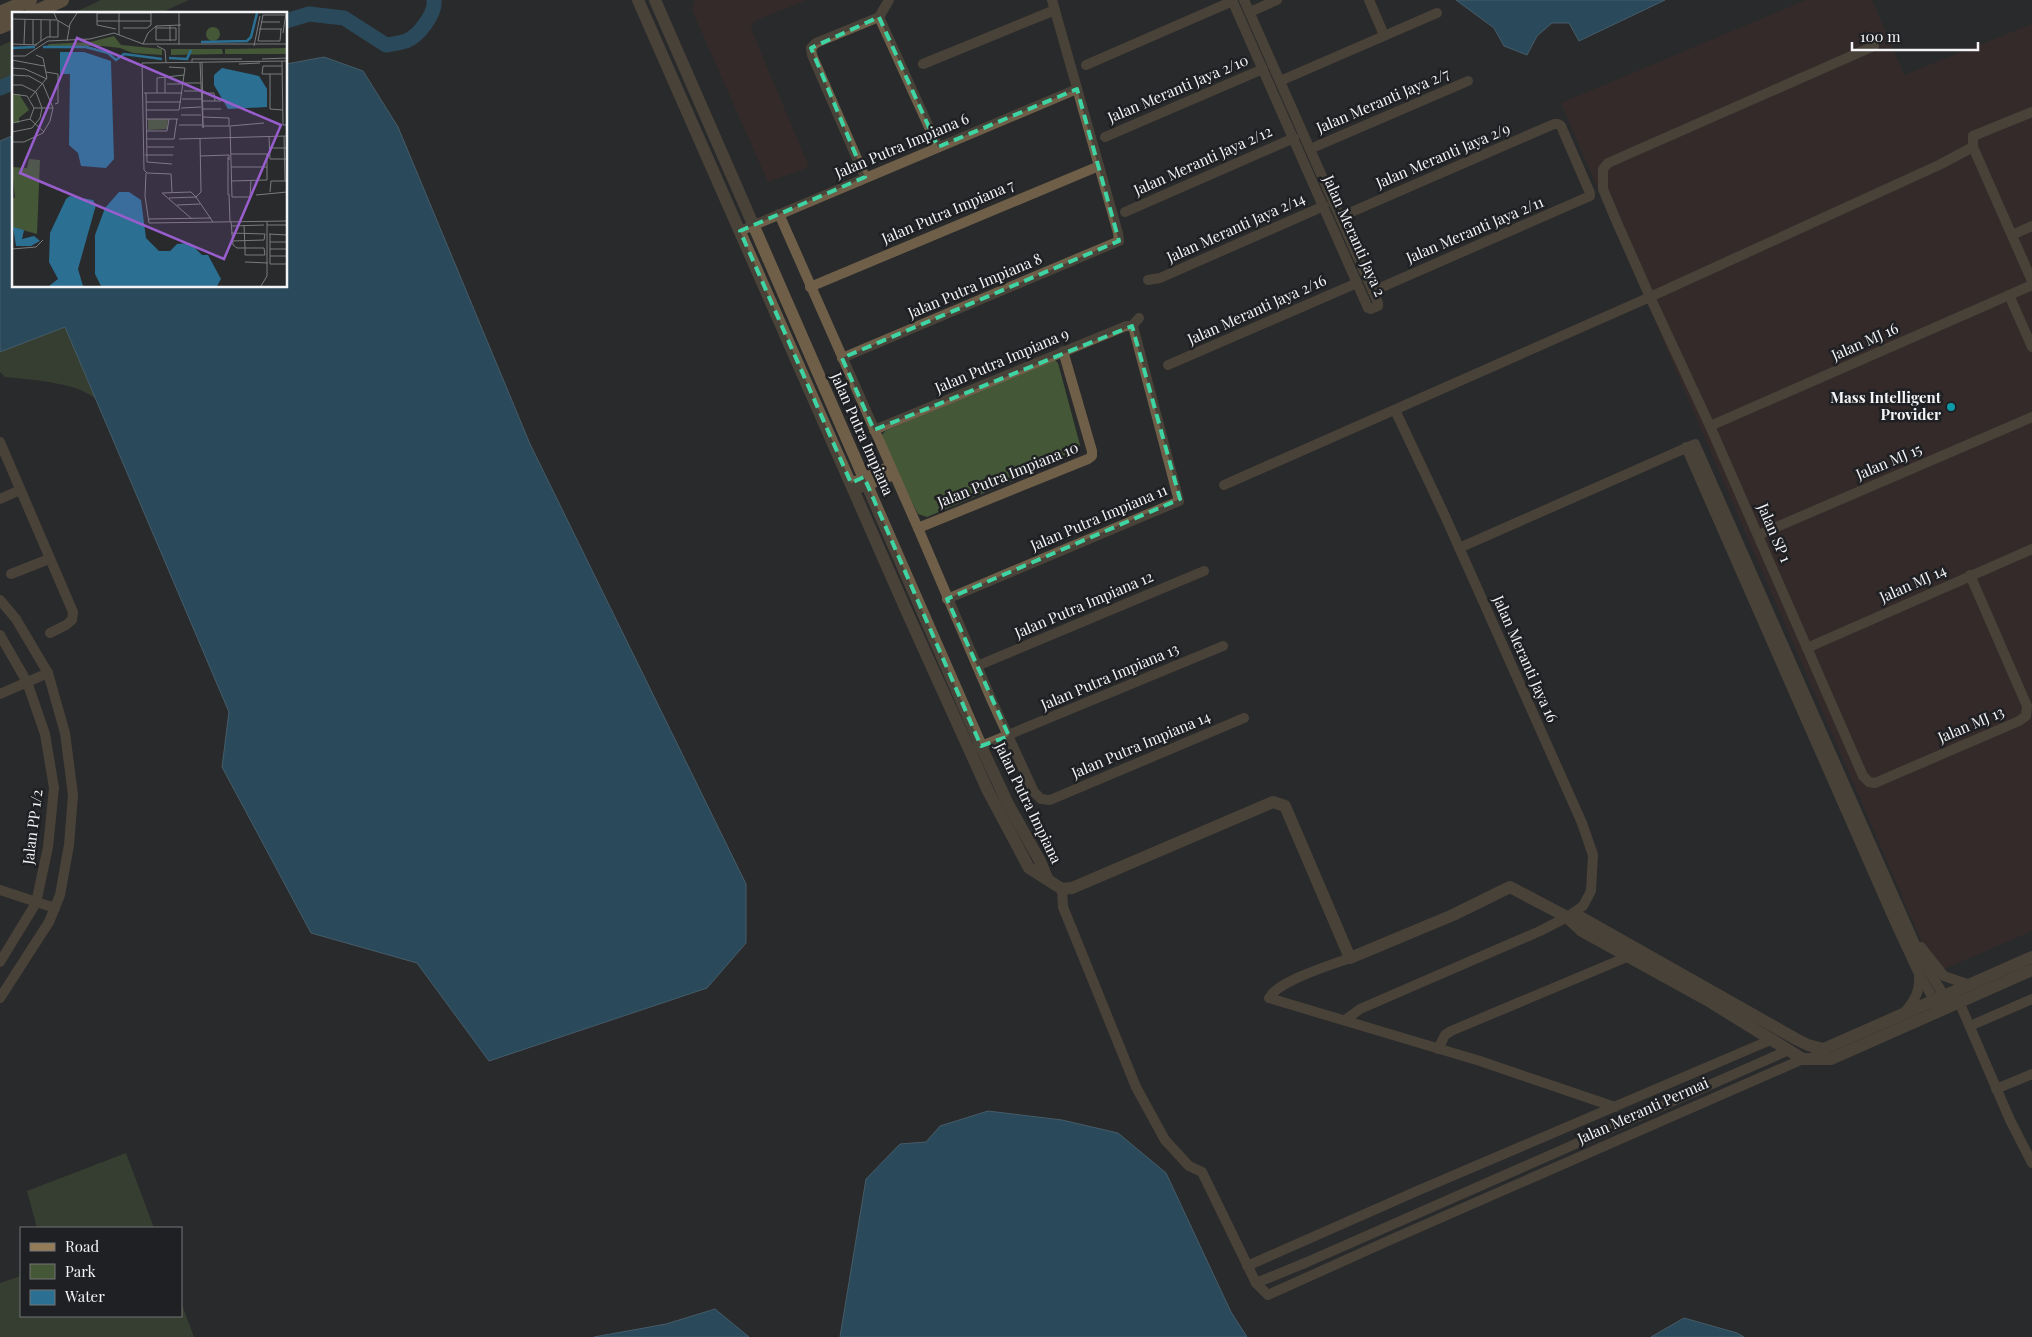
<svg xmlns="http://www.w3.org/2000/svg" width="2032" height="1337" font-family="'Playfair Display',serif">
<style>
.commercial{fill:#3f2c27}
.green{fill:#445737}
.water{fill:#2b7093;stroke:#6798b1}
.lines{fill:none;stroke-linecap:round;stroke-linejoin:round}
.river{stroke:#2b7093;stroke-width:15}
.minor{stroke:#6f5f48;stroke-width:10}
.tertiary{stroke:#6f5f48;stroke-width:12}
.secondary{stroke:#957c58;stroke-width:14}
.marked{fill:none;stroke:#3ed4a3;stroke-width:4;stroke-dasharray:10 6;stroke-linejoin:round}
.culture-dot{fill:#0f9aa8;stroke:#1f2023;stroke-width:2}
.labels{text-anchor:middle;stroke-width:5;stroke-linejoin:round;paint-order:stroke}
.street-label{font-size:15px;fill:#f4f4f6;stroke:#1f2023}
.poi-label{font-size:15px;font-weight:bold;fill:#f4f4f6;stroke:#1f2023;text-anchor:end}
.inset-river{fill:none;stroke:#2b7093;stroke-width:2.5}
.inset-road{fill:none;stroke:#7a7b7d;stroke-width:1}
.view{fill:#995ecd;fill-opacity:0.15;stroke:#995ecd;stroke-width:2.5}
.inset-edge{fill:none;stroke:#f4f4f6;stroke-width:2.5}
</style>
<rect width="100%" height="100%" fill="#292a2c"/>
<g class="commercial">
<path d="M 695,0 L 807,0 L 754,21 L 751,29 L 809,167 L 768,182 L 692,10 Z"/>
<path d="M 1806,0 L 1872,0 L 1904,75 L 2032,24 L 2032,931 L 1935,973 L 1561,103 Z"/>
</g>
<g class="green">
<path d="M 101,0 L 189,0 L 158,14 L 71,14 Z"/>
<path d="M 14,40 L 14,77 L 0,83 L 0,46 Z"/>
<path d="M 14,135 L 14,286 L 173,286 L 161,551 L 97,400 C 78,382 31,380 5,377 L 0,372 L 0,141 Z"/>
<path d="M 1054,359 L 1058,363 L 1080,445 L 1076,454 L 927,517 L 918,514 L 880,438 L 885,431 Z"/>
<path d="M 126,1153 L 154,1228 L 37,1228 L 27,1191 Z"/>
<path d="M 21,1276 L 21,1316 L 181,1316 L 181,1302 L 194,1337 L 0,1337 L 0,1283 Z"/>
</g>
<g class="water">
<path d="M 1456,0 L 1665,0 L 1579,41 L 1569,23 L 1552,23 L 1537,36 L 1527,55 L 1504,46 L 1494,28 Z"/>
<path d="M 324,57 L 363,71 L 398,127 L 530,444 L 746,884 L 746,943 L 707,988 L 489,1061 L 417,963 L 311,933 L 222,767 L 229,712 L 65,327 L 0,352 L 0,141 L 14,135 L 14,286 L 286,286 L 286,64 Z"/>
<path d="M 988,1111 L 1062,1120 L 1118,1133 L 1166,1173 L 1231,1312 L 1247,1337 L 840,1337 L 866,1179 L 900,1144 L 926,1142 L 940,1126 Z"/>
<path d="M 715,1309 L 749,1337 L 594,1337 L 666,1324 Z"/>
<path d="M 1684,1318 L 1737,1333 L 1744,1337 L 1651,1337 Z"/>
</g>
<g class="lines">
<g class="river">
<path d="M 286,21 L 309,14 L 344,18 L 386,45 C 393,44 400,43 406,41 C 419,36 436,13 434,0"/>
<path d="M 0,88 L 14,82"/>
</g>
<g class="minor">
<path d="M 1232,0 L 1368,308 L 1371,309 L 1378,306 L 1378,303 L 1244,0"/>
<path d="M 1369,0 L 1384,35"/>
<path d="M 1250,12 L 1277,0"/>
<path d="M 879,17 L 938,147"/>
<path d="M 1874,46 L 1608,163 L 1603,169 L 1603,189 L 1615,218 L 1650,297 L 1710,426 L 1863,776 L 1869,782 L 1875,783 L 2019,721 L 2026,716 L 2027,706 L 1970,575"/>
<path d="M 923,64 L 1055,10"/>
<path d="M 1086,65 L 1233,1"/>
<path d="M 1280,81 L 1437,13"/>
<path d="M 2032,112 L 1973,136 L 1973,147 L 2032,281"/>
<path d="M 1105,137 L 1263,69"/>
<path d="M 1310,149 L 1468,81"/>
<path d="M 865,177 L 812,55 L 811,48 L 816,43 L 879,17 L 889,0"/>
<path d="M 1125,212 L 1294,138"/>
<path d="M 779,214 L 918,528 L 992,701 L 1034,792 L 1041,799 L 1050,800 L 1244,718"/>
<path d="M 1340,217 L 1554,124 L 1558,124 L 1561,126 L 1590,193 L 1590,196 L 1373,291"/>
<path d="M 740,231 L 1077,89"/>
<path d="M 2012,235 L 2032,226"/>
<path d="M 1148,280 L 1160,278 L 1324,206"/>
<path d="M 810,287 L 1099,166"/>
<path d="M 2009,295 L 2032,347"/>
<path d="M 842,358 L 1119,241 L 1118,233 L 1052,0"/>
<path d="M 1168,365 L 1357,283"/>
<path d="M 1710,426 L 2032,285"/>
<path d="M 874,430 L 1126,326 L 1132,326 L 1139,318"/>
<path d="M 0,442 L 73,612 L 72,620 L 66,625 L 50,633"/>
<path d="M 1686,447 L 1894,920 L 1919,974 L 1937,1005"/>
<path d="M 851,483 L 890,466"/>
<path d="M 1224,485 L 1650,297 L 1939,165 L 1973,147"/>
<path d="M 860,488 L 894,475"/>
<path d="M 0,499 L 20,490"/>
<path d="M 918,528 L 1088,459 L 1092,456 L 1092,451 L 1063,351"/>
<path d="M 1758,535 L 2032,417"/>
<path d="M 1459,548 L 1695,444 L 1922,960 L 1948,1002"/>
<path d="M 11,574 L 49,559"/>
<path d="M 947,599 L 1179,501 L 1134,330 L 1132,326"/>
<path d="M 0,600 L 16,619 L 48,673 L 65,733 L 73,795 L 69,845 L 60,895 L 49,922 L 0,998"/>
<path d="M 0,635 L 27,682 L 45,734 L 54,788 L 48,847 L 36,903 L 0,962"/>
<path d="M 1807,648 L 2032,549"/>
<path d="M 977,666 L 1204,571"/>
<path d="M 0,694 L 48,673"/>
<path d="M 974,749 L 1223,646"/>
<path d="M 1062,889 L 1063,907 L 1136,1087 L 1165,1140 L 1189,1166 L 1202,1172 L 1256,1283 L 1268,1295 L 1390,1240 L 1803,1059"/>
<path d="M 0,890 L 55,908"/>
<path d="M 1921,947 L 1944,976 L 1970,985"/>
<path d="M 1350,958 C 1331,965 1278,981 1269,998 L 1480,1061 L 1615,1107"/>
<path d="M 1957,997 L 2010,1120 L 2032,1163"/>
<path d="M 1904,1013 C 1915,1000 1920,992 1919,975"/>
<path d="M 1345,1020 L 1360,1009 L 1540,931 L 1567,917 L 1583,906 L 1591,891 L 1593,855 L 1582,823 L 1445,516 L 1395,410"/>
<path d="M 1970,1026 L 2032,999"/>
<path d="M 1438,1049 L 1445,1035 L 1451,1031 L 1627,957"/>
<path d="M 1996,1089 L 2032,1074"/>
<path d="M 1247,1266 L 1417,1191 L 1773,1039"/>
<path d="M 1256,1283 L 1305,1263 L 1789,1050"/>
</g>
<g class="tertiary">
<path d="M 638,0 L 907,612 L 988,791 L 1029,868 L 1062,889 L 1072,888 L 1273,802 L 1285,806 L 1350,958 L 1453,915 L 1510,887 L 1567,917 L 1582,931 L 1707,1000 L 1803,1059 L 1831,1059 L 2032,970"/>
<path d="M 655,0 L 981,746 L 1008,804 L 1040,861 L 1047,878"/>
<path d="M 1567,917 L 1582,918 L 1796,1039 L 1808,1045 L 1823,1049"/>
<path d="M 1817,1052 L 2032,957"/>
</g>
<g class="secondary">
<path d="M 0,13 L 30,0"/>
<path d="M 31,14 L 62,0"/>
<path d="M 0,27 L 14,21"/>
</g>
</g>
<path d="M0 0H2032V1337H0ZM 879,17 L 938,147 L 1077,89 L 1119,241 L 842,358 L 874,430 L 1132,326 L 1180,499 L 947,599 L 1009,736 L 981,746 L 864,477 L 851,483 L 740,231 L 865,177 L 811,48 Z" fill="#292a2c" fill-opacity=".55" fill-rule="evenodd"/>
<path class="marked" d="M 879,17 L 938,147 L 1077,89 L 1119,241 L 842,358 L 874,430 L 1132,326 L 1180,499 L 947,599 L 1009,736 L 981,746 L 864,477 L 851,483 L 740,231 L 865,177 L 811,48 Z"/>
<circle class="culture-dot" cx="1951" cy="407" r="5"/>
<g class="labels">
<g class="street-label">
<text transform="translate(1178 89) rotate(-23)" y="5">Jalan Meranti Jaya 2/10</text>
<text transform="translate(1383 101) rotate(-23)" y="5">Jalan Meranti Jaya 2/7</text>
<text transform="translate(902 146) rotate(-23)" y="5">Jalan Putra Impiana 6</text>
<text transform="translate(1443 156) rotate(-23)" y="5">Jalan Meranti Jaya 2/9</text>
<text transform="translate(1203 161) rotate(-24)" y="5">Jalan Meranti Jaya 2/12</text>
<text transform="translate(948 212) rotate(-23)" y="5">Jalan Putra Impiana 7</text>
<text transform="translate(1236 228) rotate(-24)" y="5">Jalan Meranti Jaya 2/14</text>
<text transform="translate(1475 230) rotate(-23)" y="5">Jalan Meranti Jaya 2/11</text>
<text transform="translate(1354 236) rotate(66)" y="5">Jalan Meranti Jaya 2</text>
<text transform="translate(975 286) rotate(-23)" y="5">Jalan Putra Impiana 8</text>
<text transform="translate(1257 310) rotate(-24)" y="5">Jalan Meranti Jaya 2/16</text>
<text transform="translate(1865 342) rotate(-24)" y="5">Jalan MJ 16</text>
<text transform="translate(1002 361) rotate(-23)" y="5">Jalan Putra Impiana 9</text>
<text transform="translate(862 434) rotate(66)" y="5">Jalan Putra Impiana</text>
<text transform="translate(1889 462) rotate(-23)" y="5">Jalan MJ 15</text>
<text transform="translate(1008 475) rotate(-22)" y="5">Jalan Putra Impiana 10</text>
<text transform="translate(1099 518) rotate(-23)" y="5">Jalan Putra Impiana 11</text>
<text transform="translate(1774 533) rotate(67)" y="5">Jalan SP 1</text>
<text transform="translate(1913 584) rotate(-24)" y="5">Jalan MJ 14</text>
<text transform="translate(1084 605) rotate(-23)" y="5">Jalan Putra Impiana 12</text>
<text transform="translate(1525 659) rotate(66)" y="5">Jalan Meranti Jaya 16</text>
<text transform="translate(1110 677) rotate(-23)" y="5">Jalan Putra Impiana 13</text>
<text transform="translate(1971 725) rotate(-23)" y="5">Jalan MJ 13</text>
<text transform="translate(1141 745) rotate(-23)" y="5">Jalan Putra Impiana 14</text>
<text transform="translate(1028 803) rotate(64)" y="5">Jalan Putra Impiana</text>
<text transform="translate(33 827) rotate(-83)" y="5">Jalan PP 1/2</text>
<text transform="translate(1643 1111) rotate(-24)" y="5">Jalan Meranti Permai</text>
</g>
<g class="poi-label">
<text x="1941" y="403">Mass Intelligent<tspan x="1941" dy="17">Provider</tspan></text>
</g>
</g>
<g transform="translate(12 12)">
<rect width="275" height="275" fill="#292a2c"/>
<path d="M194 22a7 7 0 1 1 14 0a7 7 0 1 1-14 0ZM 102,24 L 109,33 L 150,37 L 150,43 L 121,41 L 108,36 L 91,34 L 35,34 L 37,32 L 78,30 ZM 275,36 L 275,42 L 213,42 L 213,37 ZM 159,37 L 210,37 L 211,42 L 159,43 ZM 7,82 L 17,98 L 7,106 L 7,111 L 0,110 L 0,83 ZM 136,107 L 156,107 L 155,117 L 136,118 ZM 17,147 L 28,148 L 25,222 L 0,215 L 0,186 L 3,186 L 0,155 L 15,156 Z" fill="#445737"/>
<path d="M 48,40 L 72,40 L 99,49 L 102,147 L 94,156 L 69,154 L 66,141 L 57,133 L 58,62 L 48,62 ZM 210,56 L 247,64 L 255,77 L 255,95 L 216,97 L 202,73 L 202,63 ZM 107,180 L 117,180 L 129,188 L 134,226 L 147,239 L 158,239 L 165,232 L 178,231 L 190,243 L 196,243 L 209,267 L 205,274 L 89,274 L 83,262 L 83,223 L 93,196 ZM 58,184 L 81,188 L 84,193 L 66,257 L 71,274 L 37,274 L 46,267 L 37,250 L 38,221 L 54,187 ZM 1,215 L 12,218 L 10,227 L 22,224 L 28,229 L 19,234 L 4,234 Z" fill="#2b7093"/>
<path class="inset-river" d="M 189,30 L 235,29 L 239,25 L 245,1M 31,35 L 74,35 L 96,41 L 104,48 L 112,42 L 150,47M 0,36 L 23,35M 157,46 L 175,47 L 179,38"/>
<path class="inset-road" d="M 42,1 L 45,8 L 57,15M 0,7 L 45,8M 21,8 L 21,33M 38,8 L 38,25M 85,9 L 139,9M 249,10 L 268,10M 111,16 L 135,16 L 139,13 L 139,1M 144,16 L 164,16 L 164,28 L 144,28 L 144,14M 104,17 L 85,13 L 85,1 L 139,1M 247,17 L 270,17M 269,17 L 268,29 L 246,29 L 251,3 L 273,3M 271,21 L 274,1M 107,23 L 107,1M 29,29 L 29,8M 55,29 L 58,12 L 65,1M 158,29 L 158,13M 0,32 L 25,33M 12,32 L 13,7M 131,32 L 136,21 L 144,14 L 169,13M 23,33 L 35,25 L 46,25 L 46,9M 167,33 L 167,1M 145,34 L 153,38 L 154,51M 242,34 L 248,4M 0,44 L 13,44 L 36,29 L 78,27 L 102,21 L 131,32 L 275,32M 250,47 L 275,46M 0,48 L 32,54M 270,49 L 271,113 L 275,113M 180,50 L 180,47 L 230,47M 188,50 L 191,116 L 190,50M 227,52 L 248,51M 270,54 L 251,54 L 250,62 L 270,62M 0,56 L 13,57 L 35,67M 34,60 L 46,62 L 46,91 L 43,92M 258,62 L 258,97 L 271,98M 0,63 L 17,64 L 31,72 L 41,96 L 38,109 L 31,121 L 12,130 L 0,130M 153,65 L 153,81M 172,71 L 189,71M 155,72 L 171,72M 0,73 L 10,73 L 24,80 L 30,96 L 28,106 L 20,116 L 0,120M 172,79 L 189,79M 132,81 L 170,81M 134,81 L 135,150 L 160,152M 145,81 L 145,66 L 172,63M 190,81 L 202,81 L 203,89M 0,82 L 15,84 L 22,96 L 18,107 L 0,111M 18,86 L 35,66 L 31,46 L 24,43M 170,87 L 189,87M 190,89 L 209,89M 134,90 L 169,90M 22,96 L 41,96M 169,96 L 189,95M 190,97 L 209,97M 134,98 L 167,98 L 173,56 L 157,55M 169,103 L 189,103M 191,105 L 217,106 L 217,114 L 191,114M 18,107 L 32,120M 135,107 L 166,107M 167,113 L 190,113M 135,119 L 155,119 L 157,107M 272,124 L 273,169M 257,125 L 258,147 L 275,147M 135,127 L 162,127 L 165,107M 167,127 L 275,124M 135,135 L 162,135M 257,136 L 275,136M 219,142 L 257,142M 133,143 L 161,143M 188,144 L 217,143 L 217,148M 216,145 L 216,183M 219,155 L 255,155M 134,161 L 133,184 L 137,211 L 275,209M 239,168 L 238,185 L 220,185 L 218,114 L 252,111M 219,169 L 255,168 L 255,142M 160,180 L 159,162 L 135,161 L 132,158 L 130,51 L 275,49M 258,180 L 259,169 L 275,169M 150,181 L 179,180 L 185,186M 150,181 L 180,207M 217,182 L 218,210M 244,183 L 275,180M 184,185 L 201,210M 184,185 L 189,180 L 188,127M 157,186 L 184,185M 165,193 L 188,192M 136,207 L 199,206M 219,209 L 221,233 L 225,236 L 252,236 L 253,243 L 233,243 L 233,236 L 232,213M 255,213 L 275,213M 219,214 L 252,213M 219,221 L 253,222 L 252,228 L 220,229M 257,222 L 275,223M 258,222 L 258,252 L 275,252M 258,230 L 275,230M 0,237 L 24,235 L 31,228M 258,237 L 275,237M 258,244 L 275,244M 233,250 L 256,251M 249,274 L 255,264 L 255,209"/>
<path class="view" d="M 65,26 L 269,113 L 212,247 L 8,161 Z"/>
<rect width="275" height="275" class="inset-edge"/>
</g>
<rect x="20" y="1227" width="162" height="90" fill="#1f2023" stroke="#747577"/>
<rect x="30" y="1243" width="25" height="8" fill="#957c58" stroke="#747577"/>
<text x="65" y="1252" font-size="15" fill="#f4f4f6">Road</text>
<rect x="30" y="1264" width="25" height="15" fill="#445737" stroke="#747577"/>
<text x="65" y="1277" font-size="15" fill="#f4f4f6">Park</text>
<rect x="30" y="1290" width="25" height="15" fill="#2b7093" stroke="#747577"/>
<text x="65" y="1302" font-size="15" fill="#f4f4f6">Water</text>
<path d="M1852 42v8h126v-8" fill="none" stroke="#f4f4f6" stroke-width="2.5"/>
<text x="1860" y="42" font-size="15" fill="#f4f4f6" stroke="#1f2023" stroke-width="4" paint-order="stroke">100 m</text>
</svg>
